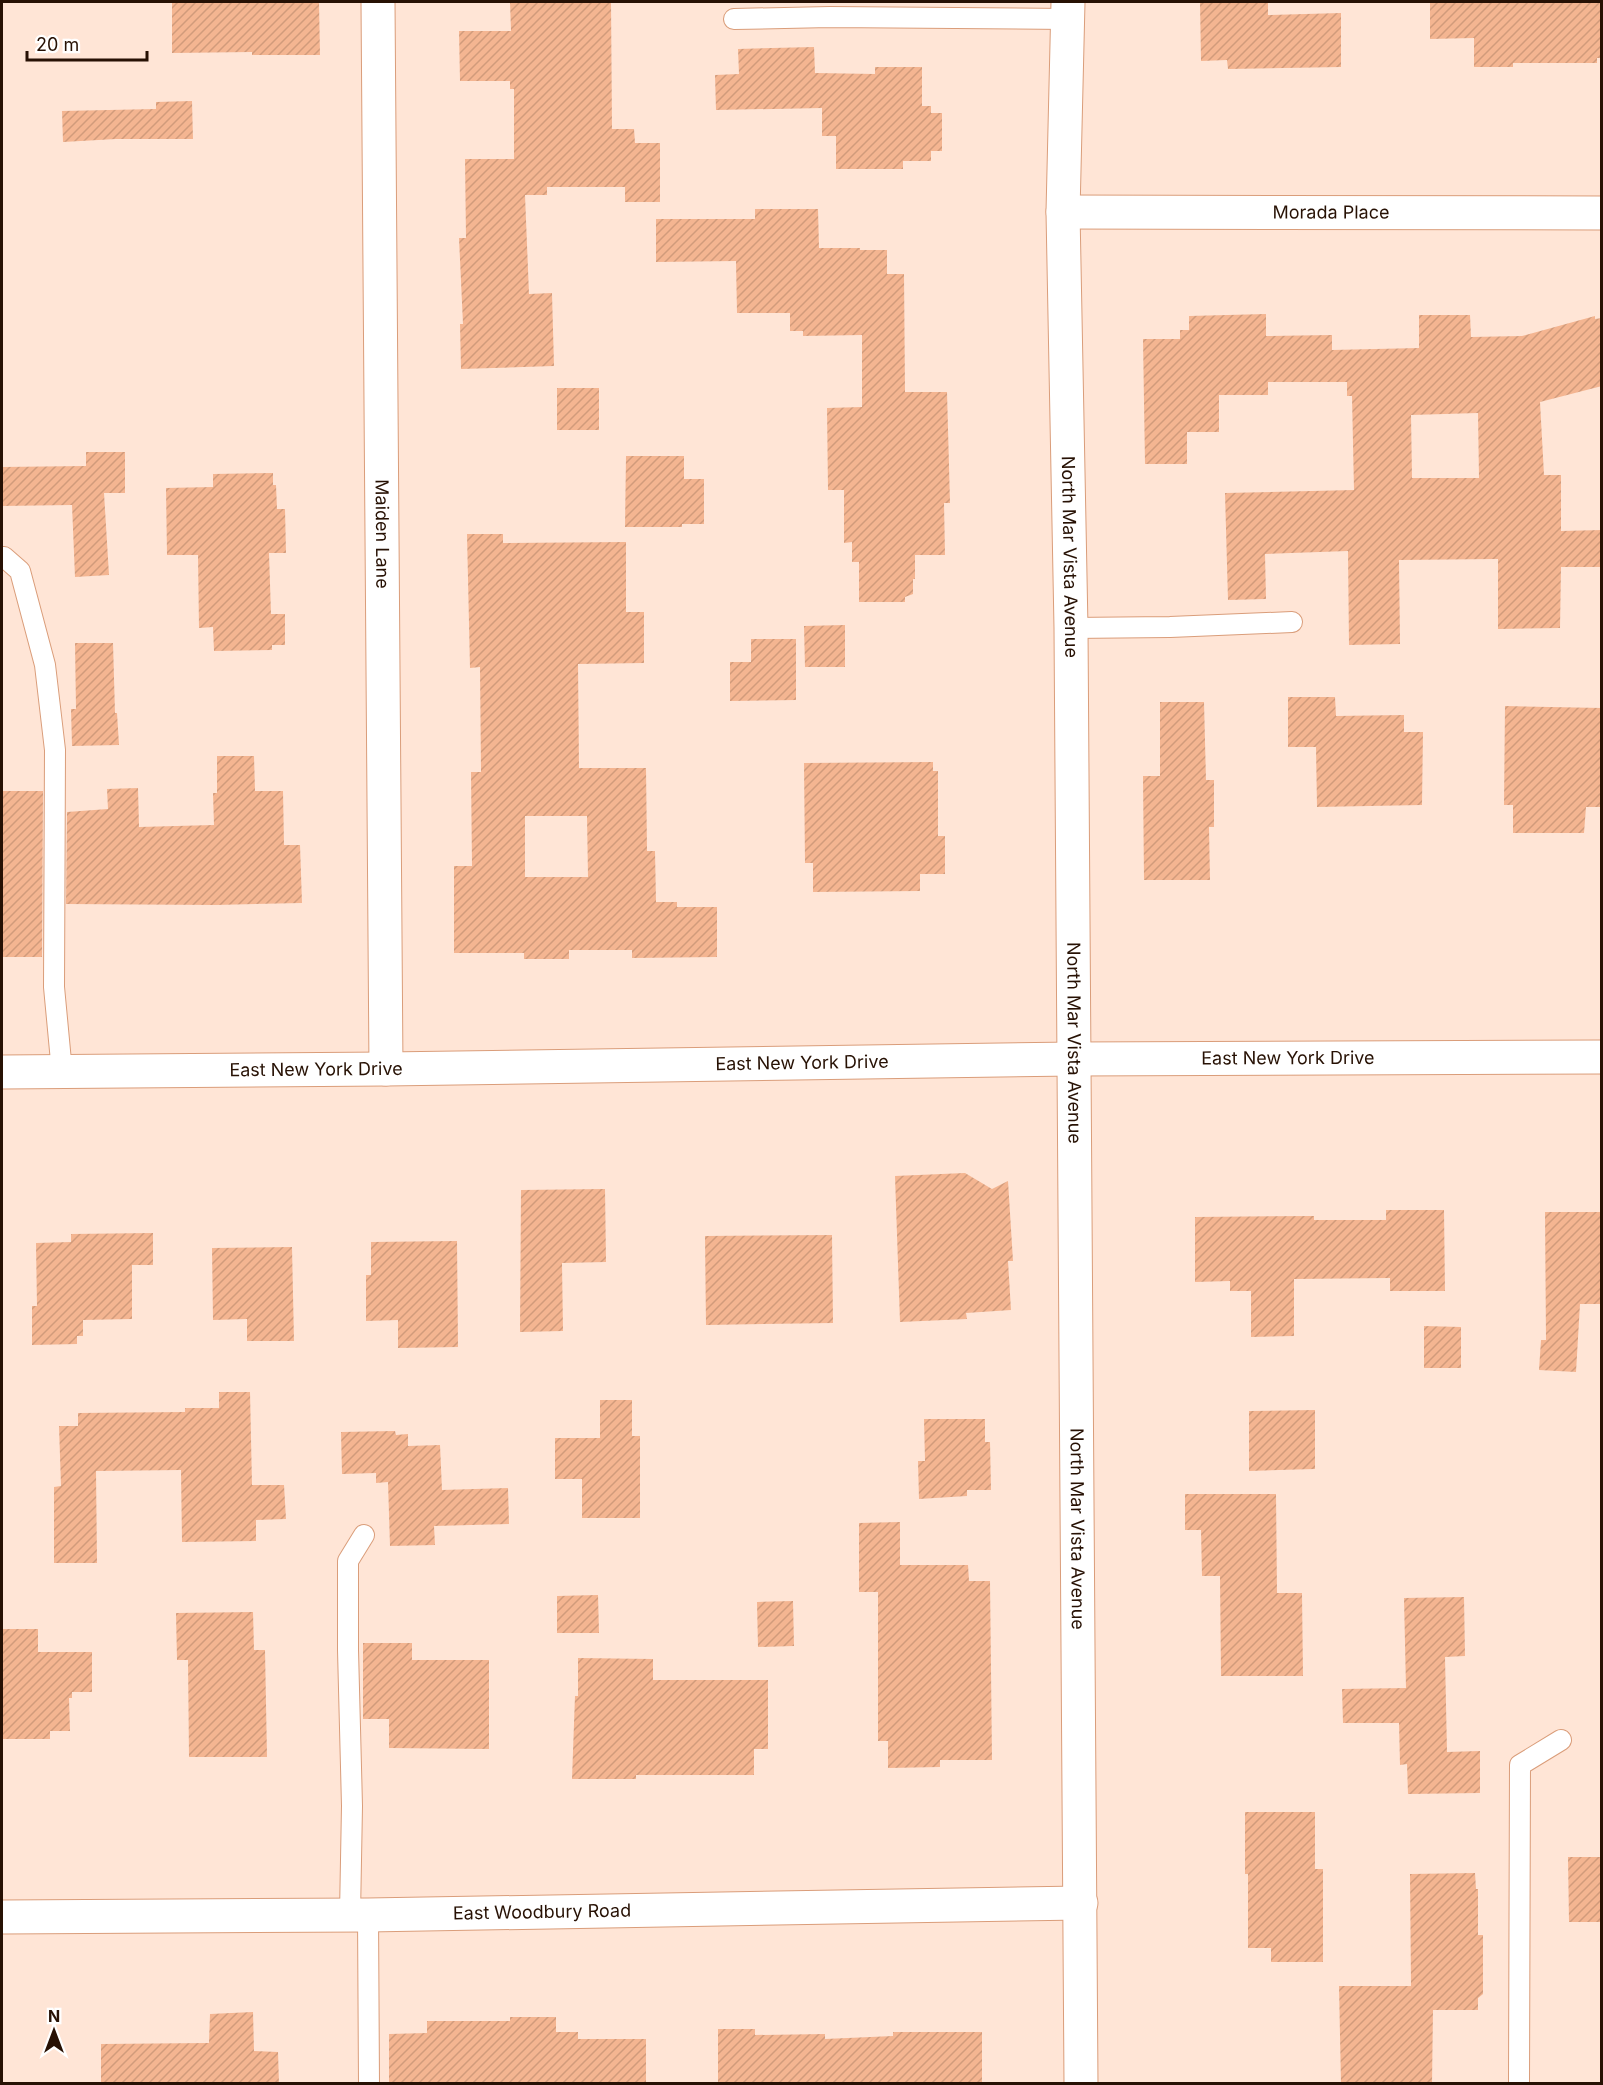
<svg xmlns="http://www.w3.org/2000/svg" width="1603" height="2085" font-family="Inter,sans-serif">
<style>
.building{fill:url(#building-hatch);fill-rule:evenodd}
.lines{fill:none;stroke-linecap:round;stroke-linejoin:round}
.service-casing{stroke:#da9d7a;stroke-width:22}
.minor-casing{stroke:#da9d7a;stroke-width:35}
.tertiary-casing{stroke:#da9d7a;stroke-width:35}
.service{stroke:#fff;stroke-width:20}
.minor{stroke:#fff;stroke-width:33}
.tertiary{stroke:#fff;stroke-width:33}
.labels{text-anchor:middle;stroke-width:4.5;stroke-linejoin:round;paint-order:stroke}
.street-label{font-size:18px;fill:#271104;stroke:#fff}
</style>
<defs>
<pattern id="building-hatch" width="6" height="6" patternUnits="userSpaceOnUse" patternTransform="scale(1.5)"><rect width="6" height="6" fill="#f4b591"/><path d="M-1 1l2-2M0 6l6-6M5 7l2-2" fill="none" stroke="#d19b7b"/></pattern>
</defs>
<rect width="100%" height="100%" fill="#ffe5d6"/>
<g class="building">
<path d="M 172,2 L 319,2 L 320,55 L 252,55 L 252,52 L 172,53 Z"/>
<path d="M 510,2 L 611,2 L 612,129 L 634,129 L 635,143 L 660,143 L 660,202 L 625,202 L 625,187 L 547,187 L 547,195 L 525,195 L 529,294 L 552,293 L 554,366 L 461,369 L 460,324 L 463,324 L 459,238 L 466,238 L 465,159 L 514,159 L 514,89 L 510,89 L 510,81 L 460,81 L 459,31 L 511,31 Z"/>
<path d="M 1200,2 L 1268,2 L 1268,15 L 1341,13 L 1341,67 L 1228,69 L 1227,60 L 1201,61 Z"/>
<path d="M 1430,2 L 1602,2 L 1602,58 L 1597,58 L 1597,63 L 1513,63 L 1513,67 L 1474,67 L 1474,38 L 1430,39 Z"/>
<path d="M 814,47 L 815,73 L 875,74 L 875,67 L 922,67 L 922,106 L 931,106 L 931,113 L 942,113 L 942,151 L 931,151 L 931,161 L 903,161 L 903,169 L 836,169 L 836,136 L 822,136 L 822,108 L 716,110 L 715,75 L 739,74 L 738,49 Z"/>
<path d="M 192,101 L 193,139 L 116,139 L 63,142 L 62,111 L 156,109 L 156,102 Z"/>
<path d="M 755,209 L 818,209 L 819,248 L 860,248 L 860,250 L 887,250 L 887,274 L 904,274 L 905,392 L 947,392 L 950,503 L 944,503 L 945,555 L 915,555 L 915,579 L 913,579 L 913,594 L 905,597 L 905,602 L 859,602 L 859,562 L 852,562 L 852,542 L 844,543 L 844,490 L 828,490 L 827,408 L 862,407 L 862,335 L 803,336 L 803,331 L 790,331 L 790,313 L 737,313 L 736,261 L 656,262 L 656,219 L 755,219 Z"/>
<path d="M 1266,314 L 1266,336 L 1332,335 L 1332,350 L 1419,348 L 1419,315 L 1470,315 L 1471,337 L 1522,336 L 1595,316 L 1595,319 L 1602,318 L 1602,386 L 1540,402 L 1544,475 L 1561,475 L 1561,531 L 1602,530 L 1602,567 L 1561,567 L 1560,628 L 1498,629 L 1498,559 L 1399,560 L 1400,644 L 1349,645 L 1348,551 L 1265,554 L 1266,599 L 1228,600 L 1225,493 L 1354,490 L 1352,396 L 1347,396 L 1347,382 L 1268,382 L 1268,395 L 1219,395 L 1219,432 L 1187,432 L 1187,464 L 1145,464 L 1143,339 L 1180,339 L 1180,330 L 1189,330 L 1189,316 ZM 1478,413 L 1479,478 L 1412,478 L 1411,415 Z"/>
<rect x="557" y="388" width="42" height="42"/>
<path d="M 86,452 L 125,452 L 125,493 L 104,493 L 109,575 L 75,577 L 72,505 L 2,506 L 2,467 L 86,466 Z"/>
<path d="M 626,456 L 684,456 L 684,479 L 704,479 L 704,524 L 682,524 L 682,527 L 625,527 Z"/>
<path d="M 273,473 L 273,485 L 276,485 L 277,509 L 285,509 L 286,553 L 269,553 L 271,614 L 285,614 L 285,645 L 272,645 L 272,650 L 214,651 L 213,627 L 199,628 L 198,555 L 167,555 L 166,488 L 213,487 L 213,474 Z"/>
<path d="M 467,534 L 503,534 L 503,543 L 626,542 L 626,612 L 644,612 L 644,663 L 578,664 L 579,768 L 646,768 L 647,851 L 655,851 L 656,902 L 677,902 L 677,907 L 717,907 L 717,957 L 632,958 L 632,950 L 569,950 L 569,959 L 524,959 L 524,953 L 454,953 L 454,866 L 472,866 L 471,772 L 481,772 L 480,667 L 470,668 ZM 525,816 L 587,816 L 588,877 L 525,877 Z"/>
<path d="M 845,625 L 845,667 L 805,667 L 804,626 Z"/>
<path d="M 751,639 L 796,639 L 796,700 L 730,701 L 730,662 L 751,662 Z"/>
<path d="M 75,643 L 113,643 L 115,713 L 117,713 L 119,745 L 72,746 L 71,709 L 76,709 Z"/>
<path d="M 1288,697 L 1335,697 L 1336,716 L 1404,715 L 1404,732 L 1423,732 L 1422,805 L 1317,807 L 1316,747 L 1288,747 Z"/>
<path d="M 1160,702 L 1204,702 L 1206,780 L 1214,780 L 1214,827 L 1209,827 L 1210,880 L 1144,880 L 1143,776 L 1160,776 Z"/>
<path d="M 1505,706 L 1602,708 L 1602,807 L 1586,807 L 1584,833 L 1513,833 L 1513,805 L 1504,805 Z"/>
<path d="M 217,756 L 254,756 L 255,791 L 283,791 L 284,845 L 300,845 L 302,903 L 215,905 L 66,904 L 67,812 L 108,809 L 107,789 L 138,788 L 139,827 L 214,825 L 213,793 L 217,793 Z"/>
<path d="M 933,762 L 933,771 L 938,771 L 938,836 L 945,836 L 945,874 L 920,874 L 920,891 L 813,892 L 813,863 L 805,863 L 804,763 Z"/>
<path d="M 2,791 L 43,791 L 42,957 L 2,957 Z"/>
<path d="M 965,1173 L 992,1189 L 1008,1181 L 1013,1261 L 1008,1261 L 1011,1310 L 966,1313 L 967,1319 L 900,1322 L 895,1176 Z"/>
<path d="M 605,1189 L 606,1262 L 562,1263 L 563,1331 L 520,1332 L 521,1190 Z"/>
<path d="M 1386,1210 L 1444,1210 L 1445,1291 L 1390,1291 L 1390,1278 L 1294,1279 L 1294,1336 L 1251,1337 L 1251,1291 L 1230,1291 L 1230,1281 L 1195,1282 L 1195,1217 L 1314,1216 L 1314,1220 L 1386,1220 Z"/>
<path d="M 1545,1212 L 1602,1212 L 1602,1304 L 1580,1304 L 1576,1372 L 1539,1370 L 1541,1340 L 1546,1340 Z"/>
<path d="M 153,1233 L 153,1265 L 132,1265 L 132,1319 L 83,1320 L 83,1336 L 77,1336 L 77,1344 L 32,1345 L 32,1306 L 37,1306 L 36,1243 L 71,1242 L 71,1234 Z"/>
<path d="M 832,1235 L 833,1323 L 706,1325 L 705,1236 Z"/>
<path d="M 457,1241 L 458,1347 L 398,1348 L 398,1320 L 366,1321 L 366,1275 L 371,1275 L 371,1242 Z"/>
<path d="M 292,1247 L 294,1341 L 247,1341 L 247,1319 L 213,1320 L 212,1248 Z"/>
<path d="M 1424,1326 L 1461,1327 L 1461,1368 L 1424,1368 Z"/>
<path d="M 219,1392 L 250,1392 L 252,1485 L 284,1485 L 286,1519 L 256,1520 L 256,1541 L 182,1542 L 181,1470 L 96,1471 L 97,1563 L 54,1563 L 54,1487 L 61,1486 L 59,1426 L 78,1426 L 78,1413 L 185,1412 L 185,1408 L 219,1408 Z"/>
<path d="M 600,1400 L 632,1400 L 632,1436 L 640,1436 L 640,1518 L 582,1518 L 582,1479 L 555,1479 L 555,1438 L 600,1438 Z"/>
<path d="M 1315,1410 L 1315,1469 L 1249,1471 L 1249,1411 Z"/>
<path d="M 924,1419 L 985,1419 L 985,1442 L 990,1442 L 991,1490 L 967,1490 L 967,1496 L 919,1499 L 918,1461 L 925,1461 Z"/>
<path d="M 395,1431 L 396,1435 L 408,1434 L 408,1446 L 440,1445 L 442,1490 L 508,1488 L 509,1524 L 434,1526 L 435,1545 L 390,1546 L 388,1482 L 376,1483 L 376,1473 L 342,1474 L 341,1432 Z"/>
<path d="M 1185,1494 L 1276,1494 L 1277,1593 L 1302,1593 L 1303,1676 L 1221,1676 L 1220,1576 L 1202,1576 L 1201,1530 L 1185,1530 Z"/>
<path d="M 900,1522 L 900,1565 L 968,1565 L 969,1581 L 990,1581 L 992,1760 L 940,1760 L 940,1767 L 888,1768 L 888,1741 L 878,1741 L 878,1592 L 859,1592 L 859,1523 Z"/>
<path d="M 598,1595 L 599,1633 L 557,1633 L 557,1596 Z"/>
<path d="M 1464,1597 L 1465,1656 L 1445,1657 L 1447,1752 L 1480,1751 L 1480,1793 L 1408,1794 L 1407,1764 L 1400,1765 L 1399,1723 L 1343,1723 L 1342,1689 L 1406,1688 L 1404,1598 Z"/>
<path d="M 793,1601 L 794,1646 L 758,1647 L 757,1602 Z"/>
<path d="M 253,1612 L 254,1650 L 265,1650 L 267,1757 L 189,1757 L 188,1660 L 177,1660 L 176,1613 Z"/>
<path d="M 3,1629 L 38,1629 L 38,1652 L 92,1652 L 92,1692 L 72,1692 L 72,1698 L 69,1698 L 70,1731 L 50,1731 L 50,1739 L 2,1739 Z"/>
<path d="M 363,1643 L 412,1643 L 412,1660 L 489,1660 L 489,1749 L 389,1748 L 389,1719 L 363,1719 Z"/>
<path d="M 578,1658 L 653,1659 L 653,1680 L 768,1680 L 768,1749 L 754,1749 L 754,1775 L 636,1775 L 636,1779 L 572,1779 L 575,1696 L 578,1696 Z"/>
<path d="M 1245,1812 L 1315,1812 L 1315,1869 L 1323,1869 L 1323,1962 L 1271,1962 L 1271,1948 L 1248,1948 L 1248,1874 L 1245,1874 Z"/>
<path d="M 1568,1857 L 1602,1857 L 1602,1922 L 1569,1922 Z"/>
<path d="M 1475,1873 L 1476,1889 L 1478,1889 L 1478,1935 L 1483,1935 L 1483,1994 L 1478,1998 L 1478,2010 L 1433,2010 L 1432,2084 L 1341,2084 L 1339,1986 L 1411,1986 L 1410,1874 Z"/>
<path d="M 253,2012 L 254,2051 L 278,2052 L 279,2084 L 101,2084 L 101,2044 L 209,2043 L 210,2014 Z"/>
<path d="M 510,2017 L 556,2017 L 556,2032 L 578,2032 L 578,2039 L 646,2039 L 646,2084 L 389,2084 L 389,2034 L 427,2033 L 427,2021 L 510,2021 Z"/>
<path d="M 718,2029 L 755,2029 L 755,2035 L 825,2034 L 825,2039 L 893,2036 L 893,2032 L 982,2032 L 982,2084 L 718,2084 Z"/>
</g>
<g class="lines">
<defs>
<g id="service">
<path d="M 734,19 L 830,17 L 1068,19"/>
<path d="M 4,557 L 20,571 L 45,665 L 55,750 L 54,987 L 62,1072"/>
<path d="M 1071,628 L 1170,627 L 1292,622"/>
<path d="M 350,1914 L 352,1806 L 348,1650 L 348,1561 L 364,1535"/>
<path d="M 368,1915 L 369,2084"/>
<path d="M 1519,2084 L 1520,1765 L 1561,1740"/>
</g>
<g id="minor">
<path id="s1" d="M 378,2 L 386,1069"/>
<path id="s2" d="M 1068,2 L 1063,212 L 1071,628 L 1081,2084"/>
<path id="s3" d="M 1063,212 L 1602,213"/>
<path id="s4" d="M 2,1917 L 368,1915 L 1081,1903"/>
</g>
<g id="tertiary">
<path id="s5" d="M 2,1072 L 386,1069 L 1074,1059 L 1602,1057"/>
</g>
</defs>
<use href="#service" class="service-casing"/>
<use href="#minor" class="minor-casing"/>
<use href="#tertiary" class="tertiary-casing"/>
<use href="#service" class="service"/>
<use href="#minor" class="minor"/>
<use href="#tertiary" class="tertiary"/>
</g>
<g class="labels">
<g class="street-label">
<text dy="6" stroke="none"><textPath href="#s3" startOffset="268">Morada Place</textPath></text>
<text dy="6" stroke="none"><textPath href="#s1" startOffset="532">Maiden Lane</textPath></text>
<text dy="6" stroke="none"><textPath href="#s2" startOffset="555">North Mar Vista Avenue</textPath></text>
<text dy="6" stroke="none"><textPath href="#s2" startOffset="1041">North Mar Vista Avenue</textPath></text>
<text dy="6" stroke="none"><textPath href="#s5" startOffset="1286">East New York Drive</textPath></text>
<text dy="6" stroke="none"><textPath href="#s5" startOffset="800">East New York Drive</textPath></text>
<text dy="6" stroke="none"><textPath href="#s5" startOffset="314">East New York Drive</textPath></text>
<text dy="6" stroke="none"><textPath href="#s2" startOffset="1527">North Mar Vista Avenue</textPath></text>
<text dy="6" stroke="none"><textPath href="#s4" startOffset="540">East Woodbury Road</textPath></text>
</g>
</g>
<rect width="1603" height="2085" fill="none" stroke="#271104" stroke-width="6"/>
<g transform="translate(54 2031)" stroke="#ffffff" stroke-width="4.5" paint-order="stroke">
<path d="M0-4.5L10 22L0 15L-10 22Z" fill="#271104"/>
<text y="-9" font-size="16" font-weight="bold" text-anchor="middle" fill="#271104">N</text>
</g>
<path d="M27 51v9h120v-9" fill="none" stroke="#271104" stroke-width="3"/>
<text x="36" y="51" font-size="18" fill="#271104" stroke="#ffffff" stroke-width="4.5" paint-order="stroke">20 m</text>
</svg>
